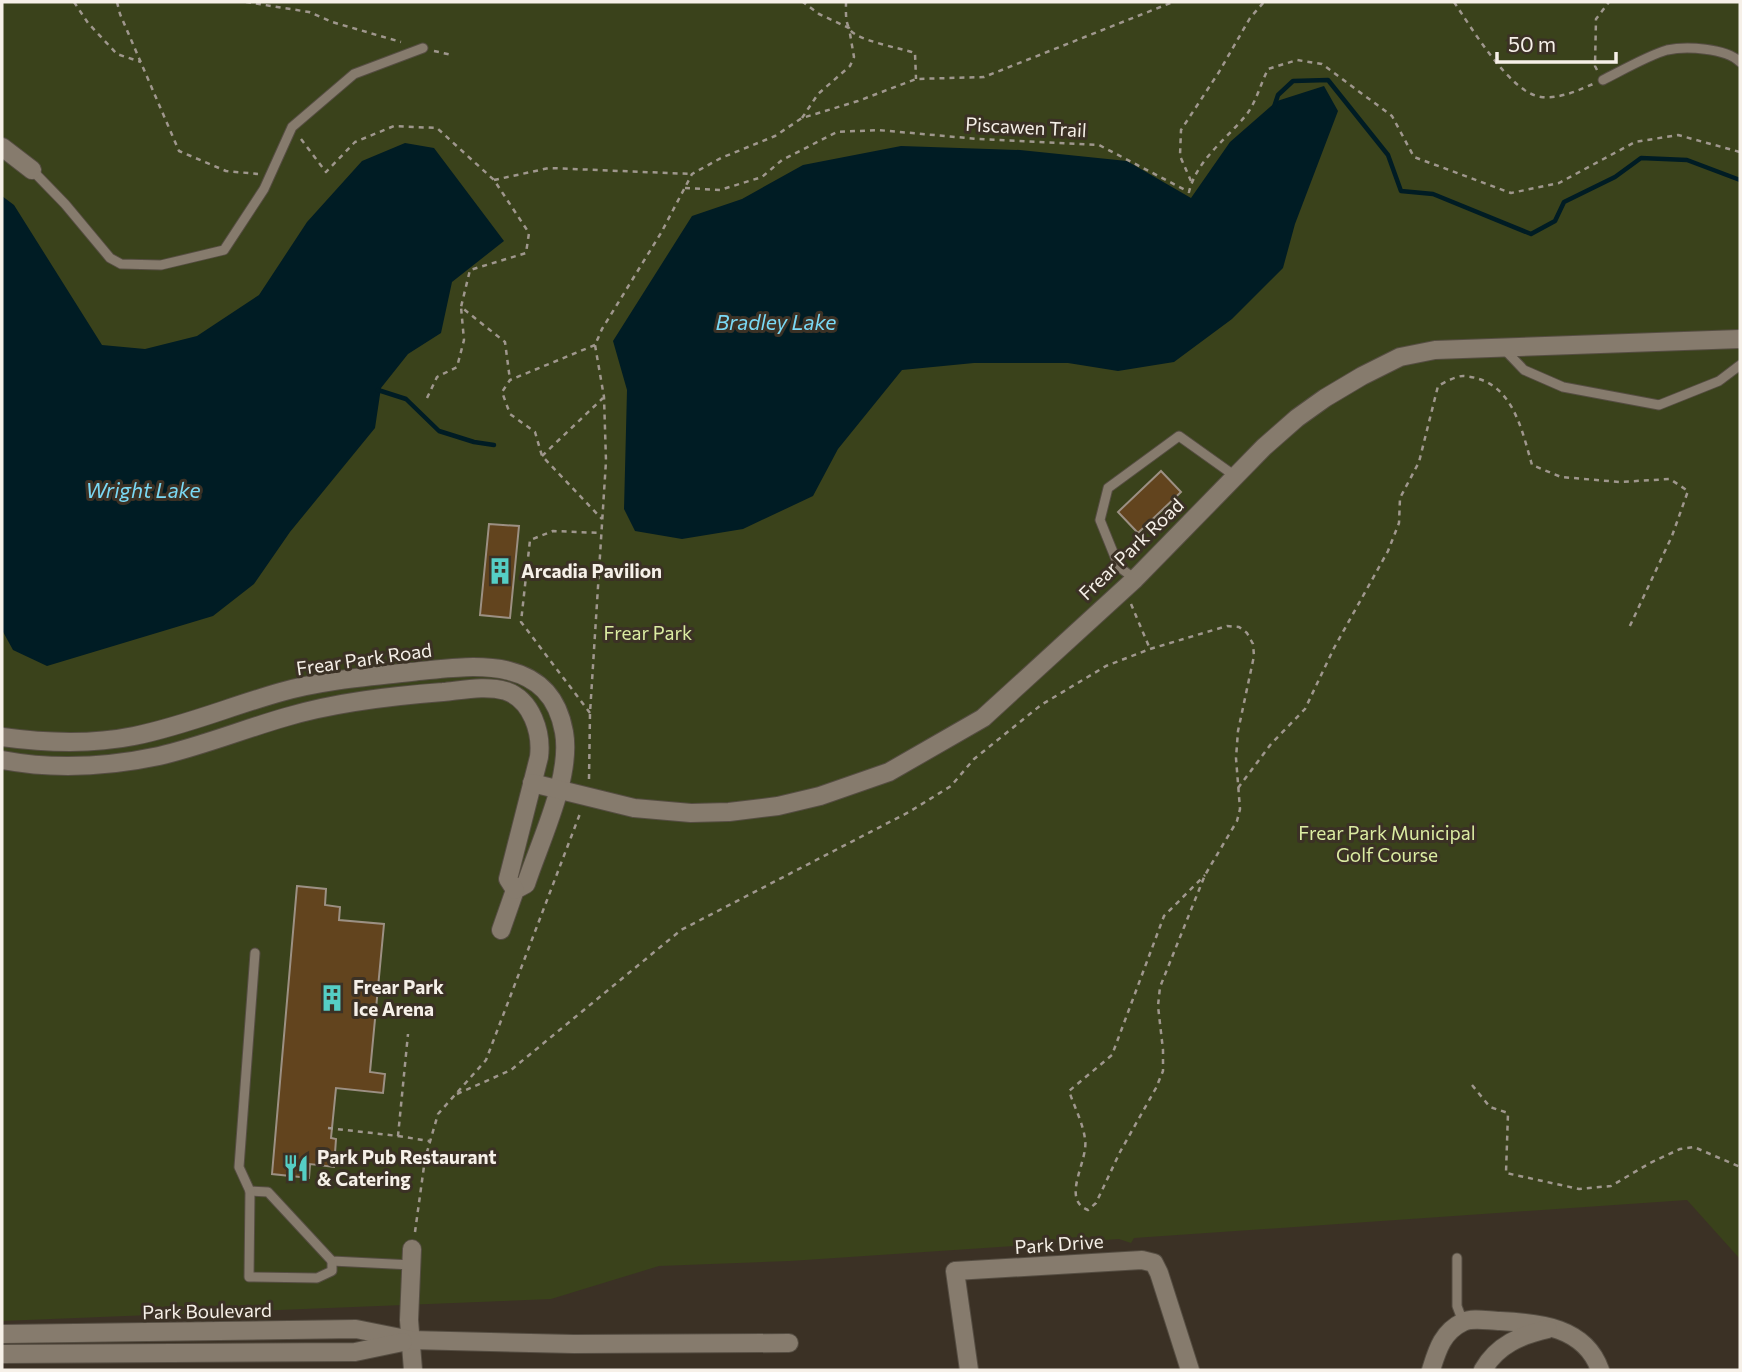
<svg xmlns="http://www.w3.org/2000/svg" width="1742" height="1372" font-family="Commissioner,sans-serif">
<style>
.green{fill:#3a421b}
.water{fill:#001c24}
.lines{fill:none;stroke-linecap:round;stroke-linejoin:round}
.stream{stroke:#001c24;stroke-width:4.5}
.building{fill:#62441e;stroke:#9c9083;stroke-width:2}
.service-casing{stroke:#554d42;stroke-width:11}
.minor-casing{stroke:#554d42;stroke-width:20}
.path{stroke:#9f978d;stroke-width:2.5;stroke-dasharray:5 5;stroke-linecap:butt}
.service{stroke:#867b6d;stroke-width:9}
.minor{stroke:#867b6d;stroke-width:18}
.labels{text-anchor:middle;stroke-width:6;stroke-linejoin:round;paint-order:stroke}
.street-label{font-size:19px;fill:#f6f0e8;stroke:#3b3125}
.poi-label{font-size:19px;font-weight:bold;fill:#f6f0e8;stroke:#3b3125;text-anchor:start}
.park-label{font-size:19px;fill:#dbeca2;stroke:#3b3125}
.water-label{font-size:21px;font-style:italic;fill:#7ad8f4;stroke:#3b3125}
</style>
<rect width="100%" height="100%" fill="#3b3125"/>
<path class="green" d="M 2,2 L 1740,2 L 1740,1259 L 1687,1200 L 1134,1238 L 1131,1243 L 1119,1239 L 790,1261 L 659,1266 L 551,1299 L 2,1321 Z"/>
<g class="water">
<path d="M 1324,86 L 1338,111 L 1295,224 L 1283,268 L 1232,319 L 1174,362 L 1118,371 L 1068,363 L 974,363 L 902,370 L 838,449 L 813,496 L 743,529 L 682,539 L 635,531 L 624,509 L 627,390 L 613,341 L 692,216 L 742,199 L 803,165 L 901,146 L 1020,150 L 1127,161 L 1191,198 L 1230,142 L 1277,101 Z"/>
<path d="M 405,143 L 434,148 L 504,241 L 452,282 L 441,333 L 408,354 L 381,388 L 375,428 L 290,532 L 254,584 L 213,616 L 47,666 L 13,650 L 2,630 L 2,196 L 14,205 L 102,345 L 145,349 L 197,336 L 259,295 L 307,222 L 362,161 Z"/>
</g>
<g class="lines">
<g class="stream">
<path d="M 1274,107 L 1278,95 L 1293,81 L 1328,80 L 1388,155 L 1401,191 L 1433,194 L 1531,234 L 1555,221 L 1564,202 L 1615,177 L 1641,158 L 1687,160 L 1740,180"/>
<path d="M 378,390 L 406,399 L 439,431 L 474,442 L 494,445"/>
</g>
</g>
<g class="building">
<path d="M 1161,471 L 1181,492 L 1138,533 L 1118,512 Z"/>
<path d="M 489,524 L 519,526 L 510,618 L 480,615 Z"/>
<path d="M 297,886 L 326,889 L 325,905 L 340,907 L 339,920 L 384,924 L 370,1072 L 385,1074 L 383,1093 L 336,1088 L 331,1138 L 336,1139 L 334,1167 L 310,1164 L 309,1178 L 272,1174 Z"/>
</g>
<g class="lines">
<defs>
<g id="service">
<path d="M 1603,80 C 1621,71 1649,55 1667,50 C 1686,46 1726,48 1740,62"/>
<path d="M 32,170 L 65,204 L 110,258 L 121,264 L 161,265 L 224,250 L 264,189 L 292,127 L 354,74 L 423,48"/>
<path d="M 1504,349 L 1524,370 L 1563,387 L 1659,405 L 1719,381 L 1740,365"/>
<path d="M 1135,579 L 1119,567 L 1100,520 L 1108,488 L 1179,436 L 1235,476"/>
<path d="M 255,953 L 239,1167 L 250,1191 L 268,1192 L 332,1261 L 412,1265"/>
<path d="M 250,1191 L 249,1277 L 317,1278 L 332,1271 L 332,1261"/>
<path d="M 1457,1258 L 1457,1306 L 1463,1322"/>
</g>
<g id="minor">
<path d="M 2,147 L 32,170"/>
<path d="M 2,737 C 46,743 90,745 134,736 C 184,726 231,706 281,692 C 323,680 367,677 411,672 C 469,666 550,652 564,732 C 572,777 540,841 526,884 L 515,890 L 501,930"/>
<path d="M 2,760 C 55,770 107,767 159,756 C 202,746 244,729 286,717 C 336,702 391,696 443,692 C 463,690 486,685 506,691 C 532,700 542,733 539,757 L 508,879 L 515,890"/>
<path d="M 532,783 L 634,808 L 691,813 L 729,812 L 778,806 L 820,796 L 889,772 L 983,718 L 1135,579 L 1264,447 L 1297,418 L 1325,398 L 1362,376 L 1400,357 L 1435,350 L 1740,339"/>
<path d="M 412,1249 L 409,1320 L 413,1370"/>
<path d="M 2,1334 L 356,1329 L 411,1340 L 574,1344 L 789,1343"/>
<path d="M 2,1354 L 355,1352 L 403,1342"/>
<path d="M 969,1370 L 955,1271 L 1142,1260 L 1154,1263 L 1159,1273 L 1190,1370"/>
<path d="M 1431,1370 C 1437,1351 1442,1332 1463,1322 C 1473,1317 1489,1321 1500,1321 C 1540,1323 1585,1327 1600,1370"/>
<path d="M 1483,1370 C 1497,1345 1521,1335 1548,1329"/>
</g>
</defs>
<use href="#service" class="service-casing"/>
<use href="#minor" class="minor-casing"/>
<g class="path">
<path d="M 74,2 L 88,23 L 117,54 L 141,62"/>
<path d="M 117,2 L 120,14 L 179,151 L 226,171 L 258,174"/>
<path d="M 246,2 L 309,12 L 332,22 L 401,42"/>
<path d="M 846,2 C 846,11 845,22 850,30 C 859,41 900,48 915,53 L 916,79"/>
<path d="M 1454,2 C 1471,27 1510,93 1541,97 C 1559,99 1577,91 1593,84"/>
<path d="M 434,51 L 452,55"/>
<path d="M 1597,70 L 1595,66 L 1596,19 L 1609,2"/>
<path d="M 802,118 L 818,94 L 850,66 L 854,57 L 849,28 L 819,14 L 803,2"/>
<path d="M 301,139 L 326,172 L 355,142 L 394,126 L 437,128 L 494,180 L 529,233 L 526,253 L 470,270 L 461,307 L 505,342 L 510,380"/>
<path d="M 494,180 L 549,168 L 692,174"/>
<path d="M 1191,181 L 1180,156 L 1181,130 L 1219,72 L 1250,18 L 1264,2"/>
<path d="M 685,188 L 720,190 L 762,177 L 782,160 L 837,132 L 878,130 L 978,139 L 1099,145 L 1189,192 C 1197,159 1227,139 1247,114 C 1256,102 1261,83 1268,69 L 1297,60 L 1322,64 L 1392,116 L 1414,157 L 1511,193 L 1559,183 L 1635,142 L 1678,135 L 1740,152"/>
<path d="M 595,345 L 510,380 L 502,392 L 510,414 L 535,432 L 542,456 L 602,519"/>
<path d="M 427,398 L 437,377 L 457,367 L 464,340 L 461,307"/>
<path d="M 542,456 L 603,398"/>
<path d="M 1131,604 L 1150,649"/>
<path d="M 590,713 L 521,622 L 530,540 L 553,531 L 601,533"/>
<path d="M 589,779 L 590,713 L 606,461 L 604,397 L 595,345 L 602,329 L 661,233 L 692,174 L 721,158 L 775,136 L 802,118 L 858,101 L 916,79 L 984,77 L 1173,2"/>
<path d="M 1238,788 L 1271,744 L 1305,709 L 1334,648 L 1388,551 L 1399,523 L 1400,498 L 1419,462 L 1438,386 C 1445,382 1456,376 1463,376 C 1512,379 1521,427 1532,465 L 1561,477 L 1620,482 L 1670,479 L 1688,491 L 1672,536 L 1628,630"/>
<path d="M 1472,1085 L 1490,1107 L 1508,1113 L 1506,1173 L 1579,1189 L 1611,1186 L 1650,1163 L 1680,1149 L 1694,1147 L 1740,1167"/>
<path d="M 457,1094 L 511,1070 L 681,930 L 909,812 L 951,786 L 974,759 L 1041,705 L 1106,666 L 1150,649 L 1227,626 L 1239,627 L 1247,633 L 1253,644 L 1254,656 L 1238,731 L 1236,758 L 1240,809 L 1237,821 L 1205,875 L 1160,987 L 1158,1006 L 1163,1050 L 1163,1071 L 1156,1088 L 1120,1152 L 1096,1203 L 1088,1210 C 1060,1199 1089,1161 1085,1139 C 1083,1123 1074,1106 1069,1091 L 1112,1055 L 1164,916 L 1205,875"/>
<path d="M 328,1128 L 398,1136 L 408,1034"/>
<path d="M 398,1136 L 429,1141"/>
<path d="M 415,1232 L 425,1159 L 438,1114 L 486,1060 L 581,811"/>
</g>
<use href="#service" class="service"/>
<use href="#minor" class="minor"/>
</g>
<defs>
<symbol id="building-bare" viewBox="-9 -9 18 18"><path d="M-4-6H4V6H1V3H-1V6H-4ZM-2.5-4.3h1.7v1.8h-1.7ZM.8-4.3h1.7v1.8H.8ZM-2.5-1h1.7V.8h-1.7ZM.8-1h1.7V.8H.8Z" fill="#55cec5" stroke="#3b3125" stroke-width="2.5" paint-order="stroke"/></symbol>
<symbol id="restaurant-bare" viewBox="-9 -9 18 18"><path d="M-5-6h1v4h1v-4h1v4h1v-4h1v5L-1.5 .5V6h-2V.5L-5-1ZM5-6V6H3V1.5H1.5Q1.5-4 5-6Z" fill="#55cec5" stroke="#3b3125" stroke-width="2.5" paint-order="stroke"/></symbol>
</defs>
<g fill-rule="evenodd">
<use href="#building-bare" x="481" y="552" width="38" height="38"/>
<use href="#building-bare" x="313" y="979" width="38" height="38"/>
<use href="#restaurant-bare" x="277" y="1149" width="38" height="38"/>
</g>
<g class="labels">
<g class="street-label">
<text transform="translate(1026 127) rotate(3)" y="7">Piscawen Trail</text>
<text transform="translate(1131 549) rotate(-44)" y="7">Frear Park Road</text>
<text transform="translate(364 659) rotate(-8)" y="7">Frear Park Road</text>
<text transform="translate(1059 1244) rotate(-4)" y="7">Park Drive</text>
<text transform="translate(207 1311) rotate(-1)" y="7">Park Boulevard</text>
</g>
<g class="poi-label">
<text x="521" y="578">Arcadia Pavilion</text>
<text x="353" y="994">Frear Park<tspan x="353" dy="22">Ice Arena</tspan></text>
<text x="317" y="1164">Park Pub Restaurant<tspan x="317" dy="22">&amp; Catering</tspan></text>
</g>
<g class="park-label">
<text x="648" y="640">Frear Park</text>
<text x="1387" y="840">Frear Park Municipal<tspan x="1387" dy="22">Golf Course</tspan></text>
</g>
<g class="water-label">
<text x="776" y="330">Bradley Lake</text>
<text x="143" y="498">Wright Lake</text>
</g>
</g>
<rect width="1742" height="1372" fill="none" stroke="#f6f0e8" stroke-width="7"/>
<path d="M1497 52v10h119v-10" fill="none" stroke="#f6f0e8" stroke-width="3.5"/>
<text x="1508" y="52" font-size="21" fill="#f6f0e8" stroke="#3b3125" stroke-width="5" paint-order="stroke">50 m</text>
</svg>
